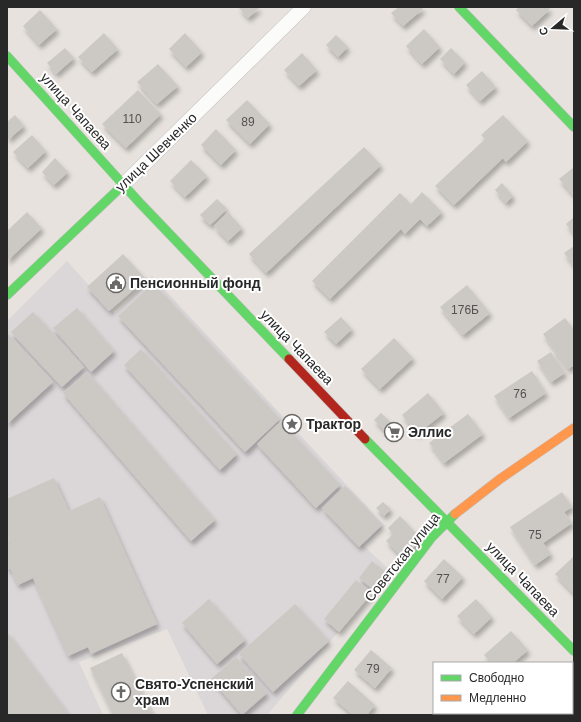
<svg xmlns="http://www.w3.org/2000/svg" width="581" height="722" font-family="Helvetica,sans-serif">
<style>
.industrial{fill:#dbd7d9}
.building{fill:#ccc8c4;filter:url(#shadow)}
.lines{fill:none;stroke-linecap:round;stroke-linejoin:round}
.street-casing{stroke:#c0bebf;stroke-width:15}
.fast-casing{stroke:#c0bebf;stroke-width:10}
.slow-casing{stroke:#c0bebf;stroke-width:10}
.jam-casing{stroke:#c0bebf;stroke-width:10}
.street{stroke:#fbfbfa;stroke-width:14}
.fast{stroke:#63d668;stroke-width:9}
.slow{stroke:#ff974d;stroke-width:9}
.jam{stroke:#b3261e;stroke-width:9}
.labels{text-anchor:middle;stroke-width:4;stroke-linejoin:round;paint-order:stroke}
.number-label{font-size:12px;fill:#535251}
.street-label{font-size:14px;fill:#282828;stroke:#fff}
.poi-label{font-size:14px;font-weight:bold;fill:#282828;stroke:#fff;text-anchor:start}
</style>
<defs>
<filter id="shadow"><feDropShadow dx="2.5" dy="4.5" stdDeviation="2" flood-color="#0004"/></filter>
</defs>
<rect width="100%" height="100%" fill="#e7e2dd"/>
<path class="industrial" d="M 67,261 L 115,314 L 152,276 L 385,526 L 364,546 L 391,571 L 267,715 L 208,715 L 167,629 L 79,662 L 103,715 L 7,715 L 7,321 Z"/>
<g class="building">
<path d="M 238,7 L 260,7 L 248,18 Z"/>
<path d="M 399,7 L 422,7 L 423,9 L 403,26 L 391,13 Z"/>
<path d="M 519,7 L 548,7 L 550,9 L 532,26 L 516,10 Z"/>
<path d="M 40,10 L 57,29 L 39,45 L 23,26 Z"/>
<path d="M 424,29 L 440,47 L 422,64 L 406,46 Z"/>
<path d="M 104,33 L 118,49 L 92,72 L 78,57 Z"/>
<path d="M 185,33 L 202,52 L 186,67 L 169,49 Z"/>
<path d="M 336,35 L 348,47 L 338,57 L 326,45 Z"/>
<path d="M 65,48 L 74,58 L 56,74 L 47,63 Z"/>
<path d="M 451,48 L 465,62 L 454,74 L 440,59 Z"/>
<path d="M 302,53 L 317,70 L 299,86 L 284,70 Z"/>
<path d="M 158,64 L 178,86 L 157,104 L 137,82 Z"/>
<path d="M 482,71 L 496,87 L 480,101 L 466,85 Z"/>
<path d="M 138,90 L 161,114 L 126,148 L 102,124 Z"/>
<path d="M 247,100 L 270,124 L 250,144 L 226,120 Z"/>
<path d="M 15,115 L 24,126 L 9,139 L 7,137 L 7,122 Z"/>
<path d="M 503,115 L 528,141 L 506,162 L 503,158 L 454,205 L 435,186 L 485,139 L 481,135 Z"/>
<path d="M 216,129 L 236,150 L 221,165 L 201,145 Z"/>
<path d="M 32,135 L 46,151 L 28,168 L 13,152 Z"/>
<path d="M 364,147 L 381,165 L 266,273 L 249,254 Z"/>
<path d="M 55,158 L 68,172 L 54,185 L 42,172 Z"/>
<path d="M 191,160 L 207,176 L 185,197 L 170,181 Z"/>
<path d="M 574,167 L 574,196 L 559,179 Z"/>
<path d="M 502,183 L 513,196 L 506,203 L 495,190 Z"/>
<path d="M 422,192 L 442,212 L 427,226 L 420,219 L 405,234 L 401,229 L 330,299 L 312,281 L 400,193 L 411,204 Z"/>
<path d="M 217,199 L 227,209 L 210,225 L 200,215 Z"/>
<path d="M 27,212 L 42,228 L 7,261 L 7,231 Z"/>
<path d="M 228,212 L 242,228 L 228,241 L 214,226 Z"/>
<path d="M 574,217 L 574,234 L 566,224 Z"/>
<path d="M 574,246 L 574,266 L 564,253 Z"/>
<path d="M 123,254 L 146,279 L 109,311 L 87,287 Z"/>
<path d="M 153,283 L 280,419 L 245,452 L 118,316 Z"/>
<path d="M 467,285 L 490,313 L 463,335 L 440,307 Z"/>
<path d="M 77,308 L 114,351 L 91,372 L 53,328 Z"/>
<path d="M 33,312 L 84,367 L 62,387 L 11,332 Z"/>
<path d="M 341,317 L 352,329 L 336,344 L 324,332 Z"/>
<path d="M 565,318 L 574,330 L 574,365 L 568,369 L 543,334 Z"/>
<path d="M 7,333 L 53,382 L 7,424 Z"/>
<path d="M 394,338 L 413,358 L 380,389 L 361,369 Z"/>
<path d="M 141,349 L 237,454 L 220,470 L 124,365 Z"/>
<path d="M 551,352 L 565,373 L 551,382 L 537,361 Z"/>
<path d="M 532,371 L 546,393 L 509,418 L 494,396 Z"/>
<path d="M 87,372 L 215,520 L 191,541 L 63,393 Z"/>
<path d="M 428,393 L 444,413 L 417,434 L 402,415 Z"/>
<path d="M 381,413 L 398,429 L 390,436 L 374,420 Z"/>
<path d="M 468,414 L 483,434 L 444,463 L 429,443 Z"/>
<path d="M 281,421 L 340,485 L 316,508 L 257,444 Z"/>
<path d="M 54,478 L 69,511 L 100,497 L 157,624 L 91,654 L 88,647 L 68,656 L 33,578 L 18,585 L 10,568 L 7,569 L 7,541 L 10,540 L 7,532 L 7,499 Z"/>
<path d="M 345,486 L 382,525 L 359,547 L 322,508 Z"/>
<path d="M 562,492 L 572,507 L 564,512 L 572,523 L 543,543 L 551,554 L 535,565 L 510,527 Z"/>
<path d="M 383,502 L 391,509 L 384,516 L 376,508 Z"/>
<path d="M 400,516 L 422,539 L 403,558 L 386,541 L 393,534 L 388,528 Z"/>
<path d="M 574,556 L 574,594 L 555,574 Z"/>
<path d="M 444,559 L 463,577 L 442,599 L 424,581 Z"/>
<path d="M 372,561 L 387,573 L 374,590 L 359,578 Z"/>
<path d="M 356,580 L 372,593 L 339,632 L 324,619 Z"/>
<path d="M 209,599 L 245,640 L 217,664 L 182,623 Z"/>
<path d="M 476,599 L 492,617 L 474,634 L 457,616 Z"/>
<path d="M 295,604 L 329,641 L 273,692 L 239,654 Z"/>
<path d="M 511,631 L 528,650 L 513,663 L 491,663 L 484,655 Z"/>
<path d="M 7,632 L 69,715 L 7,715 Z"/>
<path d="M 371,650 L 392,668 L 375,688 L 354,670 Z"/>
<path d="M 122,653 L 153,715 L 113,715 L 90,668 Z"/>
<path d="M 236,657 L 267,693 L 242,715 L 211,679 Z"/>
<path d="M 348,681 L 375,705 L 367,715 L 353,715 L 333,698 Z"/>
<path d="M 572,699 L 574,701 L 574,712 L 571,715 L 551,715 L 549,713 L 572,713 Z"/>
</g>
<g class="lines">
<defs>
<path id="street" d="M 123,185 L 304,7"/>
<g id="fast">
<path d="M 459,7 L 574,127"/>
<path d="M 7,56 L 139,202 L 289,359"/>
<path d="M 7,295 L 123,185"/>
<path d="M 365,439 L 574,651"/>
<path d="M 297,715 L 432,537 L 455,514"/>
</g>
<path id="slow" d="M 455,514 L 500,479 L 574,428"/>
<path id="jam" d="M 289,359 L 365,439"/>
</defs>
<use href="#street" class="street-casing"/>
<use href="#fast" class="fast-casing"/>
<use href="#slow" class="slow-casing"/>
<use href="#jam" class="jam-casing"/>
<use href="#street" class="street"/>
<use href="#fast" class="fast"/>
<use href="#slow" class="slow"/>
<use href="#jam" class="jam"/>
</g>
<defs>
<symbol id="civic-ring" viewBox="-11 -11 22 22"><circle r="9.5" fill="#fff" stroke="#6b6967" stroke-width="1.5"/><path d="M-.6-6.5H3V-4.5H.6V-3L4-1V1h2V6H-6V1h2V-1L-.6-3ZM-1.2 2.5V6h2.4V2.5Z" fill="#6b6967"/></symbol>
<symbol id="sight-ring" viewBox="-11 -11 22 22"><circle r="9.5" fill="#fff" stroke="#6b6967" stroke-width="1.5"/><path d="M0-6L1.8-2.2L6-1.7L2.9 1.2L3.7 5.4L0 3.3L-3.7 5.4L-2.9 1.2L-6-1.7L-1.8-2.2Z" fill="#6b6967"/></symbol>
<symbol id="supermarket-ring" viewBox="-11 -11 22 22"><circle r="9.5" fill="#fff" stroke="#6b6967" stroke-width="1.5"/><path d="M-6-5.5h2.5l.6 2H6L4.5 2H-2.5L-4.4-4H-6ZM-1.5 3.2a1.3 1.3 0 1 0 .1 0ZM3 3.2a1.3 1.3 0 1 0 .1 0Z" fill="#6b6967"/></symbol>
<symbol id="church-ring" viewBox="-11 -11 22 22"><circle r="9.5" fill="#fff" stroke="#6b6967" stroke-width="1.5"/><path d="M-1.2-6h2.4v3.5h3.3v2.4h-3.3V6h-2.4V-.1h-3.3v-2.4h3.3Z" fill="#6b6967"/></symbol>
</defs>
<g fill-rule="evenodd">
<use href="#civic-ring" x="105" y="272" width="22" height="22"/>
<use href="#sight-ring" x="281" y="413" width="22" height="22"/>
<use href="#supermarket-ring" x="383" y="421" width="22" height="22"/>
<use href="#church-ring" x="110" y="681" width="22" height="22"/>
</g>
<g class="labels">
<g class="number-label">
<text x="132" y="123">110</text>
<text x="248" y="126">89</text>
<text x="465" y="314">176Б</text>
<text x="520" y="398">76</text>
<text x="535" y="539">75</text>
<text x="443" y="583">77</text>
<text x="373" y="673">79</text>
</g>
<g class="street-label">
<text transform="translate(76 111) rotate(48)" y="5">улица Чапаева</text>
<text transform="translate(156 152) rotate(-44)" y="5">улица Шевченко</text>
<text transform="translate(297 347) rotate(46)" y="5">улица Чапаева</text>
<text transform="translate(402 557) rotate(-51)" y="5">Советская улица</text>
<text transform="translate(523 579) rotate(46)" y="5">улица Чапаева</text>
</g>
<g class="poi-label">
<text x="130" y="288">Пенсионный фонд</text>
<text x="306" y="429">Трактор</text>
<text x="408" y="437">Эллис</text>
<text x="135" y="689">Свято-Успенский<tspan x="135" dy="16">храм</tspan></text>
</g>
</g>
<rect width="581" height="722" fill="none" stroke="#282828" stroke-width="16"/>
<rect x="433" y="662" width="140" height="52" fill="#ffffff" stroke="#a9a9a9"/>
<rect x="441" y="675" width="20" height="6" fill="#63d668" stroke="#a9a9a9"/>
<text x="469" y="682" font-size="12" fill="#282828">Свободно</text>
<rect x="441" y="695" width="20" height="6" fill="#ff974d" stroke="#a9a9a9"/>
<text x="469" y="702" font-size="12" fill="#282828">Медленно</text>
<g transform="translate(553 28) rotate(251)" stroke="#ffffff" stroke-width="3" paint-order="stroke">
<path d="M0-3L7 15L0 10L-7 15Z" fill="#282828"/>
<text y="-6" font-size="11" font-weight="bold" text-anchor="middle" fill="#282828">С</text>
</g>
</svg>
